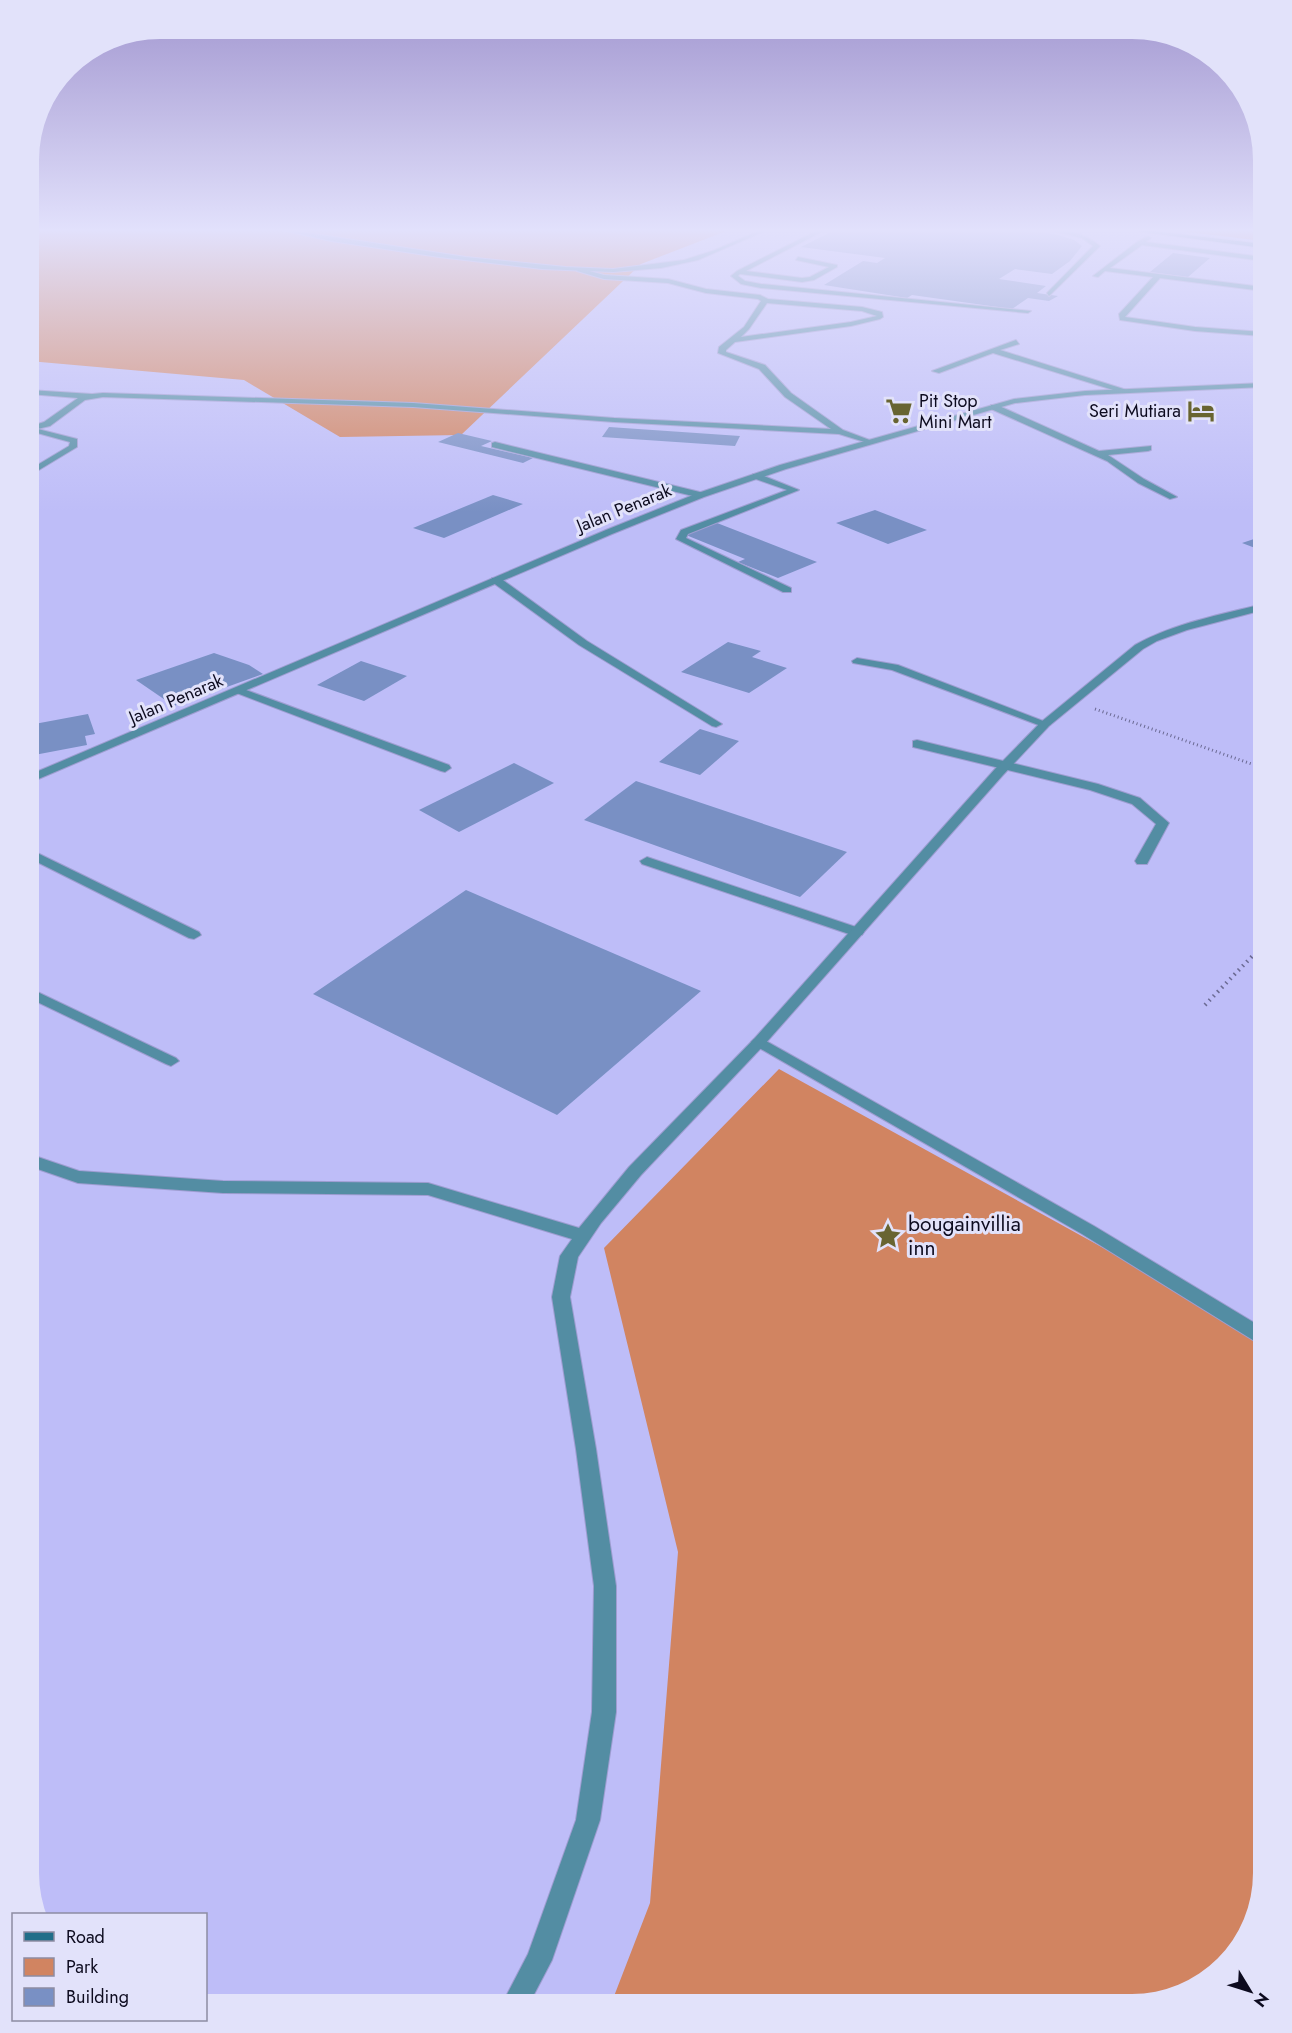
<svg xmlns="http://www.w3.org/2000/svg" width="1292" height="2033" font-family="Jost,sans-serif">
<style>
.green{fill:#d18461}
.building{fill:#7990c4}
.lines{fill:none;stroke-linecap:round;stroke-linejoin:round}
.service-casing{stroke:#9e9dd1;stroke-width:2}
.minor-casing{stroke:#9e9dd1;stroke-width:2}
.tertiary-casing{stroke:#9e9dd1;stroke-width:2}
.secondary-casing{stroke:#9e9dd1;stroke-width:2}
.path-far1{stroke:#6b6a93;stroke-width:3;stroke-dasharray:1 3;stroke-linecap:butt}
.path{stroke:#6b6a93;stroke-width:4;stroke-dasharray:1.5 4.5;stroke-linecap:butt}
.service{fill:#538da3;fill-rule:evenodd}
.minor{fill:#538da3;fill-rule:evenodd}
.tertiary{fill:#538da3;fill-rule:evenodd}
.secondary{fill:#216e89;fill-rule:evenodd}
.labels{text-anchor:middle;stroke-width:6;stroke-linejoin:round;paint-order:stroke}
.far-poi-label{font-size:18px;fill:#0d0b1f;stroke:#e2e2fa;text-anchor:start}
.far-street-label{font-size:18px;fill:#0d0b1f;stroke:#e2e2fa}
.poi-label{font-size:21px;fill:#0d0b1f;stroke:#e2e2fa;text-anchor:start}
</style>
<rect width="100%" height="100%" fill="#bebdf8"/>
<g class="green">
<path d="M 29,228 L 734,228 L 641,264 L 461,435 L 340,437 L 244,380 L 29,361 Z"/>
<path d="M 1154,228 L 1263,228 L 1263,241 Z"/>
<path d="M 779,1069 L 1263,1336 L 1263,1873 L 1246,1939 L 1190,1991 L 1132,2004 L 611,2004 L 650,1903 L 678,1552 L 604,1248 Z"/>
</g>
<g class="building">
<path d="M 839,228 L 1016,228 L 1058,235 L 1074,240 L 1082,246 L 1070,261 L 1052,274 L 1015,269 L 999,279 L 1046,286 L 1037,293 L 1058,296 L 1049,301 L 1028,298 L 1012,309 L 912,295 L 907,298 L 824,285 L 863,261 L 877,263 L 885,258 L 801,247 Z"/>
<path d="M 1173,253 L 1210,258 L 1188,277 L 1150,272 Z"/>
<path d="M 609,427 L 740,436 L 735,446 L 602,437 Z"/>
<path d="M 458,433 L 492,441 L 481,446 L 533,458 L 523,463 L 438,442 Z"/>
<path d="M 493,495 L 523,504 L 444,538 L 413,528 Z"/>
<path d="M 875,510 L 927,530 L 888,544 L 836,523 Z"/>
<path d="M 717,523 L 817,562 L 778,578 L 738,562 L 745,559 L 686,535 Z"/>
<path d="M 1257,538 L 1263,541 L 1263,551 L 1242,543 Z"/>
<path d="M 728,642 L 761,651 L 752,657 L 787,668 L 749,693 L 681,672 Z"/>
<path d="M 214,653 L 249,665 L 263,674 L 174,706 L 136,680 Z"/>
<path d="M 361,661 L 407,676 L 364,701 L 317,685 Z"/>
<path d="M 88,714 L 95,734 L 85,736 L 87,745 L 29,756 L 29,725 Z"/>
<path d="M 700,729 L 739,741 L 700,775 L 659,762 Z"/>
<path d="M 514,763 L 554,783 L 459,832 L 419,810 Z"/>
<path d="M 636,781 L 847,852 L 800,897 L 584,820 Z"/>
<path d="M 466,890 L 701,991 L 557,1115 L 313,994 Z"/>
</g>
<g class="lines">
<defs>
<g id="service">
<path d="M 822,228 L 829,228 L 746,271 L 802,278 L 810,277 L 829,267 L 796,260 L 798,257 L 837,265 L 837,267 L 814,280 L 802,282 L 740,274 L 738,276 L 745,281 L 761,284 L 1031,311 L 1028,313 L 761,288 L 741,284 L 731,276 L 737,271 Z"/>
<path d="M 1040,228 C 1060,227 1085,233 1100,246 L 1049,296 L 1047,293 L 1093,246 L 1082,238 Z"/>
<path d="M 1148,236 L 1151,238 L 1146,242 L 1263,257 L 1263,261 L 1142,245 L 1110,268 L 1263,287 L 1263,291 L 1160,278 L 1125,317 L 1195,327 L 1263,332 L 1263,336 L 1195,331 L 1120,320 L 1119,314 L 1153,277 L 1105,271 L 1098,277 L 1093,276 L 1137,242 Z"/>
<path d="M 30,427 L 77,439 L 77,447 L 29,476 L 29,470 L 69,446 L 70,442 L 30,431 Z"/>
<path d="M 495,442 L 704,493 L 705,495 L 701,498 L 492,447 L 492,443 Z"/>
<path d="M 753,474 L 759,474 L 799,490 L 688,534 L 686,538 L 791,588 L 791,592 L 783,592 L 676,539 L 681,530 L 787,490 L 753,478 Z"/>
<path d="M 857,658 L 898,665 L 1051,724 L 1045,727 L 1041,726 L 892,670 L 853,663 L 852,661 Z"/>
<path d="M 917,740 L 1098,784 L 1140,798 L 1169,823 L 1147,864 L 1137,864 L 1135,861 L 1156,824 L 1132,804 L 1090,790 L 913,747 L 913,741 Z"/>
<path d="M 647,857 L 862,929 L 864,932 L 862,935 L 852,935 L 642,864 L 640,861 Z"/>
<path d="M 759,1037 L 1094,1226 L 1263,1328 L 1263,1344 L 1256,1342 L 1082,1234 L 754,1045 L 751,1042 L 754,1039 Z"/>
</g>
<g id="minor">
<path d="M 579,268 L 604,275 L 668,279 L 706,289 L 760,295 L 768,299 L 862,307 L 882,312 L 883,317 L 880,319 L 851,326 L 735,342 L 726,350 L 726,352 L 765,365 L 791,393 L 843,430 L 875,442 L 871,444 L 839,434 L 614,422 L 413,407 L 103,397 L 85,400 L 50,426 L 29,431 L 29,427 L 44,422 L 78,398 L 29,394 L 29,390 L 92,394 L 103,393 L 413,403 L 614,418 L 831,429 L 785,397 L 759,369 L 718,353 L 719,347 L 744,327 L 761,301 L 758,299 L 706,293 L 668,283 L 604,279 L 577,271 ZM 767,303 L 862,311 L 877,316 L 851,322 L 741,337 L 749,329 Z"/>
<path d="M 1016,340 L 1019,344 L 1000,350 L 1130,391 L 1123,393 L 993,353 L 939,373 L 932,371 Z"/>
<path d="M 991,405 L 997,405 L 1099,451 L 1151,446 L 1151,450 L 1148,451 L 1108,455 L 1144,479 L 1177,497 L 1170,499 L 1138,483 L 1107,461 L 991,409 Z"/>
<path d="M 492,578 L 500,578 L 587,641 L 722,724 L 716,727 L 712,726 L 579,645 L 492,582 Z"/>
<path d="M 1263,604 L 1263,610 L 1187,630 L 1157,641 L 1143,649 L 1049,726 L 1003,775 L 764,1045 L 641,1175 L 601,1223 L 578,1257 L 570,1297 L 596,1449 L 616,1586 L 616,1712 L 600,1820 L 552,1960 L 529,2004 L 502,2004 L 528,1954 L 576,1820 L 592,1712 L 594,1586 L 576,1449 L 552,1297 L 560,1256 L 572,1239 L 428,1195 L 223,1193 L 78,1183 L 29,1166 L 29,1154 L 79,1171 L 223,1181 L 428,1183 L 579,1228 L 629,1167 L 754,1039 L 995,769 L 1041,722 L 1135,645 C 1175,623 1219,615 1263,604 Z"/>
<path d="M 238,687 L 449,765 L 451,768 L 445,772 L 441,771 L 234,692 L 232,690 Z"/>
<path d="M 29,849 L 199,932 L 201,935 L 194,939 L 189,938 L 29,858 Z"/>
<path d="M 29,988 L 176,1058 L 179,1061 L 171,1066 L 166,1064 L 29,998 Z"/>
</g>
<g id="tertiary">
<path d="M 274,228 L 466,257 L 566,267 L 613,269 L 684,260 L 715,250 L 765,228 L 772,228 L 698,260 L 661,268 L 613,272 L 542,269 L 439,257 L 331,241 Z"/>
<path d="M 1263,383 L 1263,387 L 1085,395 L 1015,403 L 786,469 L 704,497 L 612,534 L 29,783 L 29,775 L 606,530 L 698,493 L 780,465 L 1014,399 L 1085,391 Z"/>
</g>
<path id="secondary" d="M 1113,228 L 1128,228 L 1263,244 L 1263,248 Z"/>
</defs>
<use href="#service" class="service-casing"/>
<use href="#minor" class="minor-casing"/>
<use href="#tertiary" class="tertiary-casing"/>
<use href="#secondary" class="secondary-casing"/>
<path class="path-far1" d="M 1095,709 L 1263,768"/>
<path class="path" d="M 1205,1005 L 1263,945"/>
<use href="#service" class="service"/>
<use href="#minor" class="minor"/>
<use href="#tertiary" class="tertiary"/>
<use href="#secondary" class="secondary"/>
</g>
<linearGradient id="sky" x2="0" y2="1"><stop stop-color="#a297d0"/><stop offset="0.45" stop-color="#e2e1fc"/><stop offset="1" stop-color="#e2e1fc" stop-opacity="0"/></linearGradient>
<rect width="1292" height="512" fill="url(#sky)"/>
<defs>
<symbol id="supermarket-bare" viewBox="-9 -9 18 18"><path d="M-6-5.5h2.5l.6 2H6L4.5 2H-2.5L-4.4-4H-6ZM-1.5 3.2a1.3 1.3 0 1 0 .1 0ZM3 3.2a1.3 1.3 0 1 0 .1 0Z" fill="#686431" stroke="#e2e2fa" stroke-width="2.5" paint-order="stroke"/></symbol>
<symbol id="hotel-bare" viewBox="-9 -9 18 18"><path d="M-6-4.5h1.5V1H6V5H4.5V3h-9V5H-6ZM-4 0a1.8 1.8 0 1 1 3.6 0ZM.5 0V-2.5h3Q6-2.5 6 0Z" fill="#686431" stroke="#e2e2fa" stroke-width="2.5" paint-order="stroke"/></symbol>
<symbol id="sight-bare" viewBox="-9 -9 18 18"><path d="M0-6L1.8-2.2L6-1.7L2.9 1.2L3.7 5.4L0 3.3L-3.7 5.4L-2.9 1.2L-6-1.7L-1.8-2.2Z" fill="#686431" stroke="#e2e2fa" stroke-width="2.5" paint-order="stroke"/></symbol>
</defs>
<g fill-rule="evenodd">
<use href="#supermarket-bare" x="880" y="392" width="38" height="38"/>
<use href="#hotel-bare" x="1182" y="392" width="38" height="38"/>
<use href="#sight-bare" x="869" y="1217" width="38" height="38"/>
</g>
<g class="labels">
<g class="far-poi-label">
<text x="919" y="407">Pit Stop<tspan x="919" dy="21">Mini Mart</tspan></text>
<text x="1181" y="417" text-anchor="end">Seri Mutiara</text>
</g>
<g class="far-street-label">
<text transform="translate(624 508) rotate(-22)" y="6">Jalan Penarak</text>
<text transform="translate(176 699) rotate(-23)" y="6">Jalan Penarak</text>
</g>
<g class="poi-label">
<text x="908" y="1231">bougainvillia<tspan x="908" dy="24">inn</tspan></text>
</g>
</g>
<path d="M0 0H1292V2033H0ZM160 39H1132A121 121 0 0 1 1253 160V1873A121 121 0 0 1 1132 1994H160A121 121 0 0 1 39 1873V160A121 121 0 0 1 160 39Z" fill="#e2e2fa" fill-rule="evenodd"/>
<rect x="12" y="1913" width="195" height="108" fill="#e2e2fa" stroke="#8d8ca2" stroke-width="1.5"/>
<rect x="24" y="1932" width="30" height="9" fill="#216e89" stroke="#8d8ca2" stroke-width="1.5"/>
<text x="66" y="1943" font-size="18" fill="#0d0b1f">Road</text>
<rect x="24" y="1958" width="30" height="18" fill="#d18461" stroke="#8d8ca2" stroke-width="1.5"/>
<text x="66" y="1973" font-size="18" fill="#0d0b1f">Park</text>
<rect x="24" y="1988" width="30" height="18" fill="#7990c4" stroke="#8d8ca2" stroke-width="1.5"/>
<text x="66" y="2003" font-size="18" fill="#0d0b1f">Building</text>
<g transform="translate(1250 1991) rotate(128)" stroke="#e2e2fa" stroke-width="4.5" paint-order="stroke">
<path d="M0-4.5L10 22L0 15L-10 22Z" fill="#0d0b1f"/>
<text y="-9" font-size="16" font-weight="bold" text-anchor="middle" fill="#0d0b1f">N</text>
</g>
</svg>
